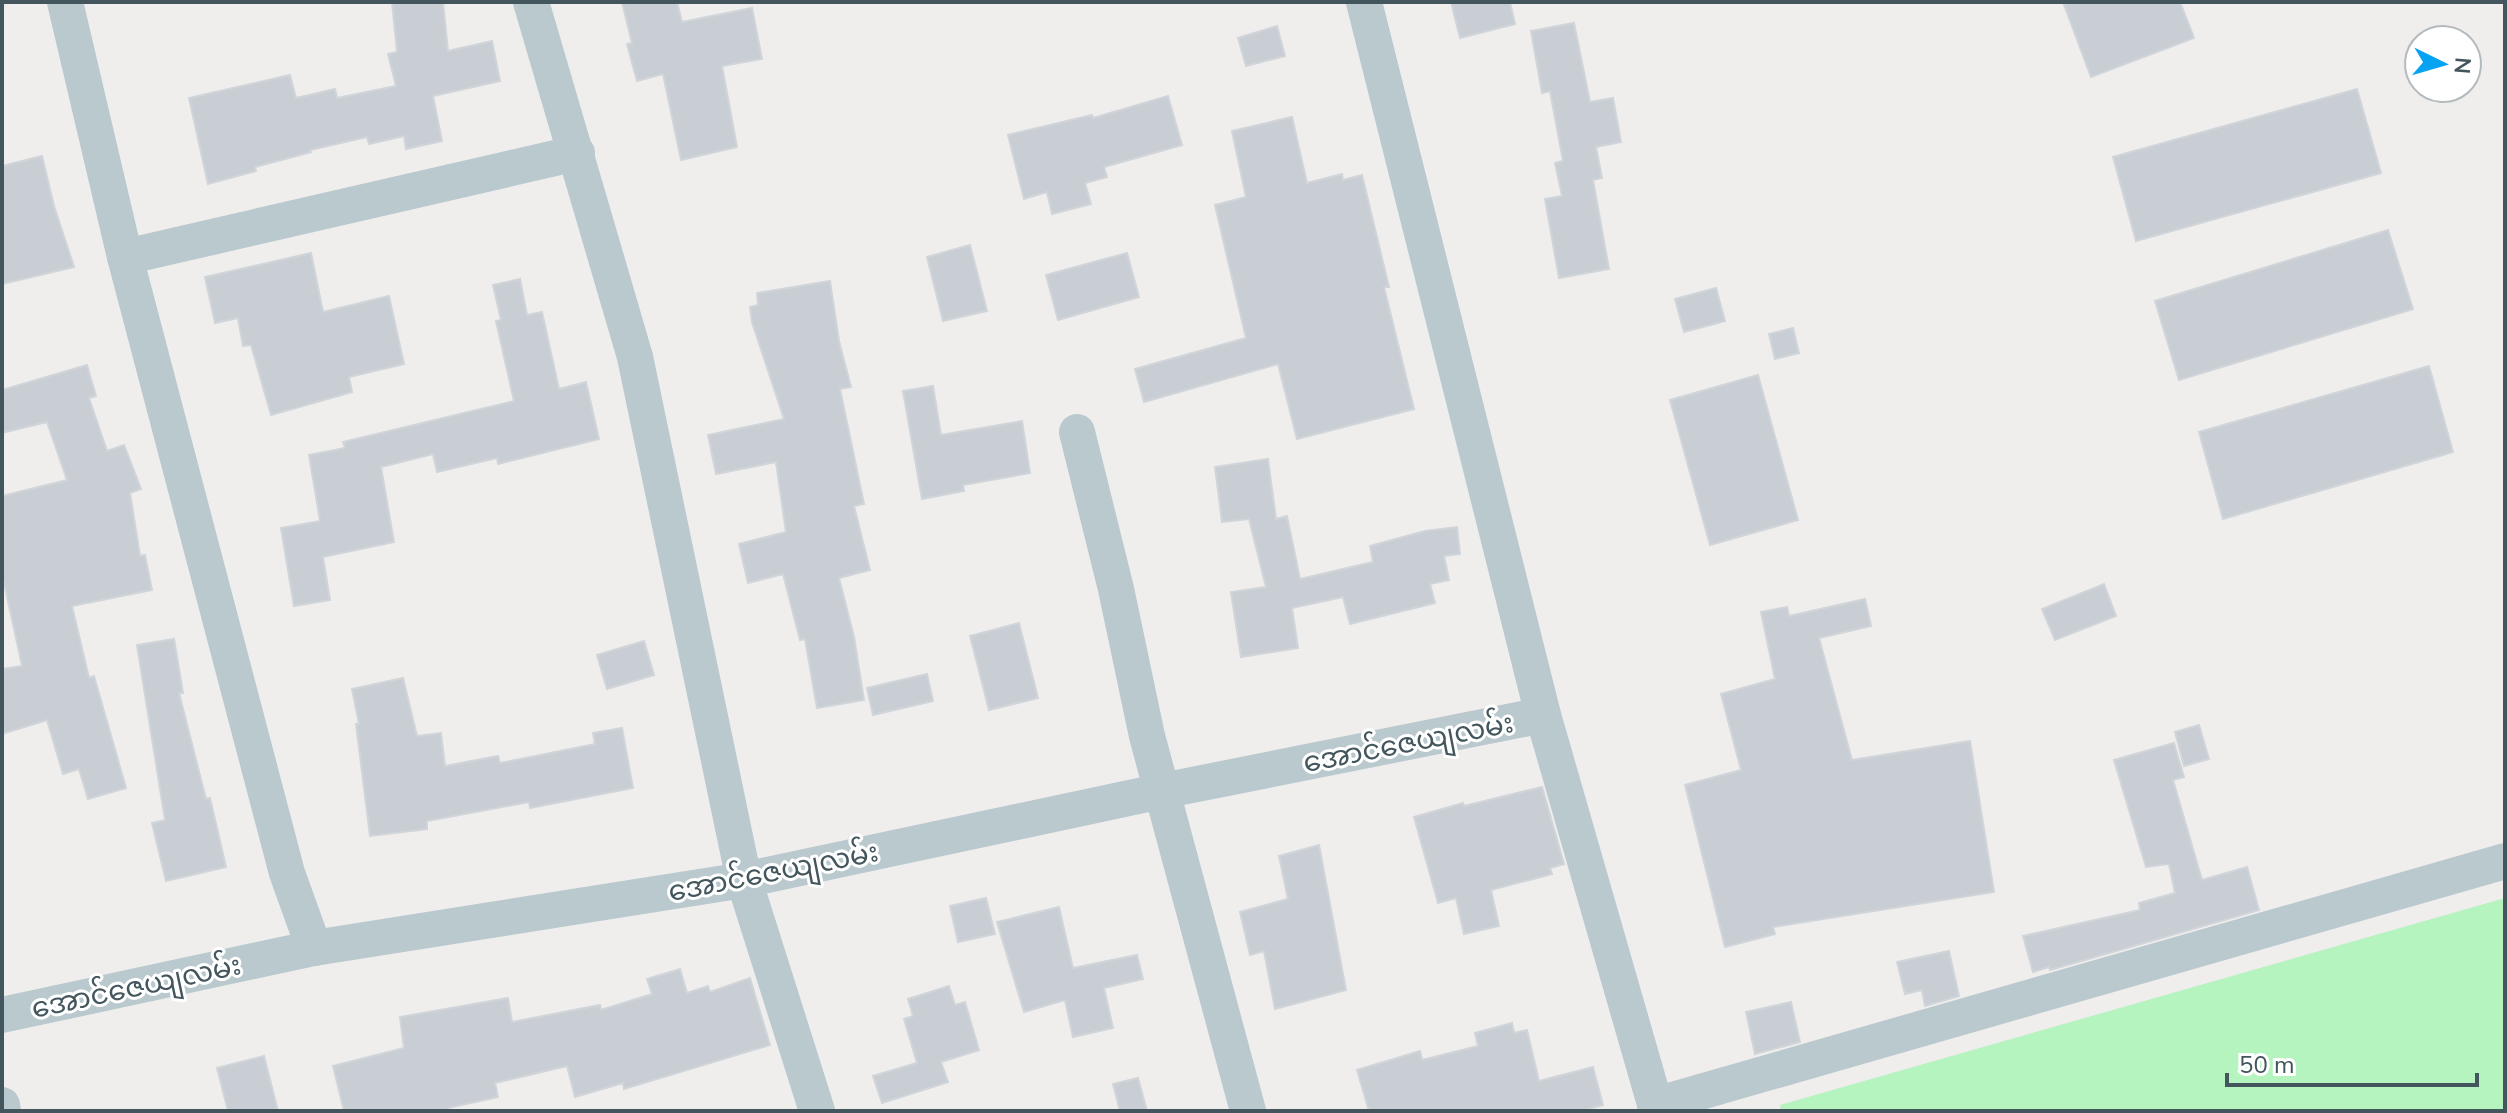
<svg xmlns="http://www.w3.org/2000/svg" width="2507" height="1113" font-family="'Nunito Sans','Noto Sans Myanmar',sans-serif">
<style>
.green{fill:#b5f3bf}
.building{fill:#c8ced3;stroke:#d0d5da;stroke-width:2}
.lines{fill:none;stroke-linecap:round;stroke-linejoin:round}
.minor{stroke:#b9c9ce;stroke-width:36}
.labels{text-anchor:middle;stroke-width:6;stroke-linejoin:round;paint-order:stroke}
.street-label{font-size:28px;fill:#43565d;stroke:#fff}
</style>
<rect width="100%" height="100%" fill="#f0eded"/>
<path class="green" d="M 2505,898 L 2505,1111 L 1781,1111 L 1780,1105 Z"/>
<g class="building">
<path d="M 392,2 L 443,2 L 448,51 L 492,41 L 500,81 L 433,96 L 442,141 L 406,149 L 404,136 L 369,144 L 367,137 L 310,150 L 311,152 L 255,167 L 256,171 L 208,184 L 189,98 L 290,75 L 296,98 L 335,89 L 337,98 L 396,86 L 388,54 L 397,52 Z"/>
<path d="M 622,2 L 677,2 L 682,22 L 752,8 L 762,59 L 722,66 L 737,147 L 681,160 L 663,74 L 637,81 L 627,44 L 632,43 Z"/>
<path d="M 1451,2 L 1510,2 L 1515,24 L 1460,38 Z"/>
<path d="M 2063,2 L 2180,2 L 2194,38 L 2091,77 Z"/>
<path d="M 1574,23 L 1590,102 L 1613,98 L 1621,142 L 1596,147 L 1602,178 L 1593,180 L 1609,269 L 1559,278 L 1545,199 L 1562,196 L 1555,163 L 1563,161 L 1550,91 L 1542,93 L 1531,31 Z"/>
<path d="M 1277,26 L 1285,56 L 1246,66 L 1238,38 Z"/>
<path d="M 2357,89 L 2381,173 L 2136,241 L 2113,157 Z"/>
<path d="M 1168,96 L 1182,145 L 1104,167 L 1107,177 L 1085,183 L 1091,204 L 1052,214 L 1047,192 L 1024,199 L 1008,135 L 1092,115 L 1093,118 Z"/>
<path d="M 1292,117 L 1307,183 L 1342,174 L 1343,180 L 1362,175 L 1389,287 L 1384,287 L 1414,409 L 1297,439 L 1278,364 L 1144,402 L 1135,369 L 1246,338 L 1215,205 L 1246,197 L 1232,131 Z"/>
<path d="M 42,156 L 54,206 L 74,267 L 2,284 L 2,166 Z"/>
<path d="M 2388,230 L 2413,309 L 2179,380 L 2155,301 Z"/>
<path d="M 970,245 L 987,311 L 943,321 L 927,257 Z"/>
<path d="M 311,253 L 323,312 L 389,296 L 404,364 L 349,377 L 352,392 L 271,415 L 251,345 L 243,346 L 238,318 L 215,323 L 205,277 Z"/>
<path d="M 1127,253 L 1139,297 L 1058,320 L 1046,275 Z"/>
<path d="M 520,279 L 527,315 L 542,312 L 559,389 L 586,382 L 599,439 L 498,464 L 497,458 L 437,472 L 433,454 L 381,467 L 394,542 L 323,557 L 330,600 L 294,606 L 281,528 L 320,521 L 309,455 L 345,448 L 343,442 L 514,401 L 496,321 L 501,320 L 493,285 Z"/>
<path d="M 830,281 L 839,341 L 851,387 L 840,389 L 864,504 L 854,506 L 870,570 L 839,578 L 854,637 L 864,700 L 817,708 L 805,639 L 800,640 L 783,574 L 748,583 L 739,544 L 786,532 L 776,462 L 716,474 L 708,435 L 784,419 L 752,322 L 750,307 L 758,305 L 757,293 Z"/>
<path d="M 1716,288 L 1725,321 L 1684,332 L 1675,299 Z"/>
<path d="M 1793,328 L 1799,353 L 1775,359 L 1769,334 Z"/>
<path d="M 87,365 L 96,396 L 89,398 L 107,451 L 124,445 L 141,489 L 130,493 L 140,556 L 145,555 L 152,590 L 72,606 L 89,678 L 94,676 L 126,788 L 88,799 L 79,769 L 63,774 L 47,720 L 2,734 L 2,669 L 22,666 L 2,573 L 2,496 L 67,480 L 47,422 L 2,433 L 2,390 Z"/>
<path d="M 2429,366 L 2453,452 L 2223,519 L 2199,432 Z"/>
<path d="M 1758,375 L 1798,520 L 1710,545 L 1670,400 Z"/>
<path d="M 933,386 L 941,435 L 1022,421 L 1030,473 L 963,485 L 964,491 L 922,499 L 903,391 Z"/>
<path d="M 1268,459 L 1276,519 L 1287,516 L 1300,579 L 1373,562 L 1370,546 L 1425,531 L 1457,527 L 1460,554 L 1444,556 L 1449,580 L 1430,584 L 1435,603 L 1350,624 L 1343,597 L 1292,608 L 1298,648 L 1241,657 L 1231,592 L 1266,587 L 1249,519 L 1222,522 L 1215,467 Z"/>
<path d="M 2104,584 L 2116,616 L 2055,640 L 2042,609 Z"/>
<path d="M 1865,599 L 1871,626 L 1819,638 L 1852,760 L 1970,741 L 1994,892 L 1773,927 L 1775,934 L 1725,947 L 1685,785 L 1741,770 L 1721,694 L 1775,679 L 1761,612 L 1787,607 L 1789,616 Z"/>
<path d="M 1019,623 L 1038,698 L 989,710 L 970,636 Z"/>
<path d="M 174,639 L 183,693 L 179,693 L 206,799 L 210,798 L 226,867 L 166,881 L 152,823 L 165,820 L 137,645 Z"/>
<path d="M 644,641 L 654,675 L 607,689 L 597,655 Z"/>
<path d="M 927,674 L 933,701 L 873,715 L 867,688 Z"/>
<path d="M 403,678 L 417,736 L 441,733 L 445,766 L 498,756 L 500,763 L 595,744 L 593,733 L 622,728 L 633,788 L 530,808 L 529,802 L 427,821 L 427,829 L 370,836 L 356,724 L 359,724 L 352,689 Z"/>
<path d="M 2199,725 L 2209,759 L 2184,766 L 2175,732 Z"/>
<path d="M 2174,743 L 2184,777 L 2173,780 L 2202,880 L 2247,867 L 2259,910 L 2050,970 L 2049,967 L 2033,972 L 2023,936 L 2140,910 L 2139,903 L 2175,893 L 2169,864 L 2146,867 L 2114,760 Z"/>
<path d="M 1542,787 L 1564,864 L 1550,868 L 1552,874 L 1491,890 L 1499,926 L 1464,934 L 1456,898 L 1438,903 L 1414,817 L 1463,803 L 1464,806 Z"/>
<path d="M 1319,845 L 1346,990 L 1275,1009 L 1264,951 L 1250,955 L 1240,912 L 1288,899 L 1279,856 Z"/>
<path d="M 986,898 L 995,934 L 958,942 L 950,906 Z"/>
<path d="M 1059,907 L 1073,968 L 1137,955 L 1143,979 L 1104,988 L 1113,1028 L 1073,1037 L 1065,1000 L 1024,1012 L 997,922 Z"/>
<path d="M 1949,951 L 1959,996 L 1925,1006 L 1922,990 L 1905,994 L 1897,962 Z"/>
<path d="M 680,969 L 687,993 L 708,986 L 710,992 L 750,978 L 770,1045 L 624,1089 L 623,1083 L 575,1097 L 567,1066 L 495,1083 L 498,1097 L 448,1108 L 448,1111 L 344,1111 L 333,1066 L 404,1048 L 400,1017 L 508,998 L 512,1022 L 600,1005 L 601,1010 L 652,994 L 647,979 Z"/>
<path d="M 949,986 L 955,1005 L 965,1002 L 979,1050 L 941,1062 L 948,1082 L 882,1103 L 873,1076 L 917,1063 L 904,1019 L 913,1016 L 908,999 Z"/>
<path d="M 1791,1002 L 1800,1042 L 1755,1054 L 1746,1012 Z"/>
<path d="M 1512,1023 L 1514,1033 L 1527,1030 L 1539,1081 L 1593,1067 L 1603,1105 L 1581,1111 L 1369,1111 L 1357,1070 L 1420,1051 L 1422,1060 L 1478,1046 L 1475,1033 Z"/>
<path d="M 264,1056 L 278,1111 L 228,1111 L 217,1068 Z"/>
<path d="M 1138,1078 L 1147,1111 L 1120,1111 L 1113,1084 Z"/>
</g>
<g class="lines">
<g class="minor">
<path d="M 65,2 L 125,257 L 287,873 L 314,948"/>
<path d="M 531,2 L 635,357 L 744,880 L 817,1111"/>
<path d="M 1364,2 L 1543,715 L 1657,1111"/>
<path d="M 125,257 L 577,153"/>
<path d="M 1077,432 L 1116,589 L 1147,736 L 1248,1111"/>
<path d="M 2,1015 L 314,948 L 744,880 L 1162,791 L 1543,715"/>
<path d="M 2,1105 L 3,1111"/>
<path d="M 1655,1105 L 2505,861"/>
</g>
</g>
<g class="labels">
<g class="street-label">
<text transform="translate(1408 742) rotate(-11)" y="10">အောင်ဇေယျလမ်း</text>
<text transform="translate(773 871) rotate(-11)" y="10">အောင်ဇေယျလမ်း</text>
<text transform="translate(136 986) rotate(-12)" y="10">အောင်ဇေယျလမ်း</text>
</g>
</g>
<rect width="2507" height="1113" fill="none" stroke="#43565d" stroke-width="8"/>
<g transform="translate(2443 64) rotate(95)"><circle r="38" fill="#ffffff" stroke="#b4bbbe" stroke-width="2"/>
<path d="M0-6L14 30L0 20L-14 30Z" fill="#05a3f2"/>
<text y="-12" font-size="22" font-weight="bold" text-anchor="middle" fill="#43565d">N</text>
</g>
<path d="M2227 1073v12h250v-12" fill="none" stroke="#43565d" stroke-width="4"/>
<text x="2239" y="1073" font-size="24" fill="#43565d" stroke="#ffffff" stroke-width="6" paint-order="stroke">50 m</text>
</svg>
